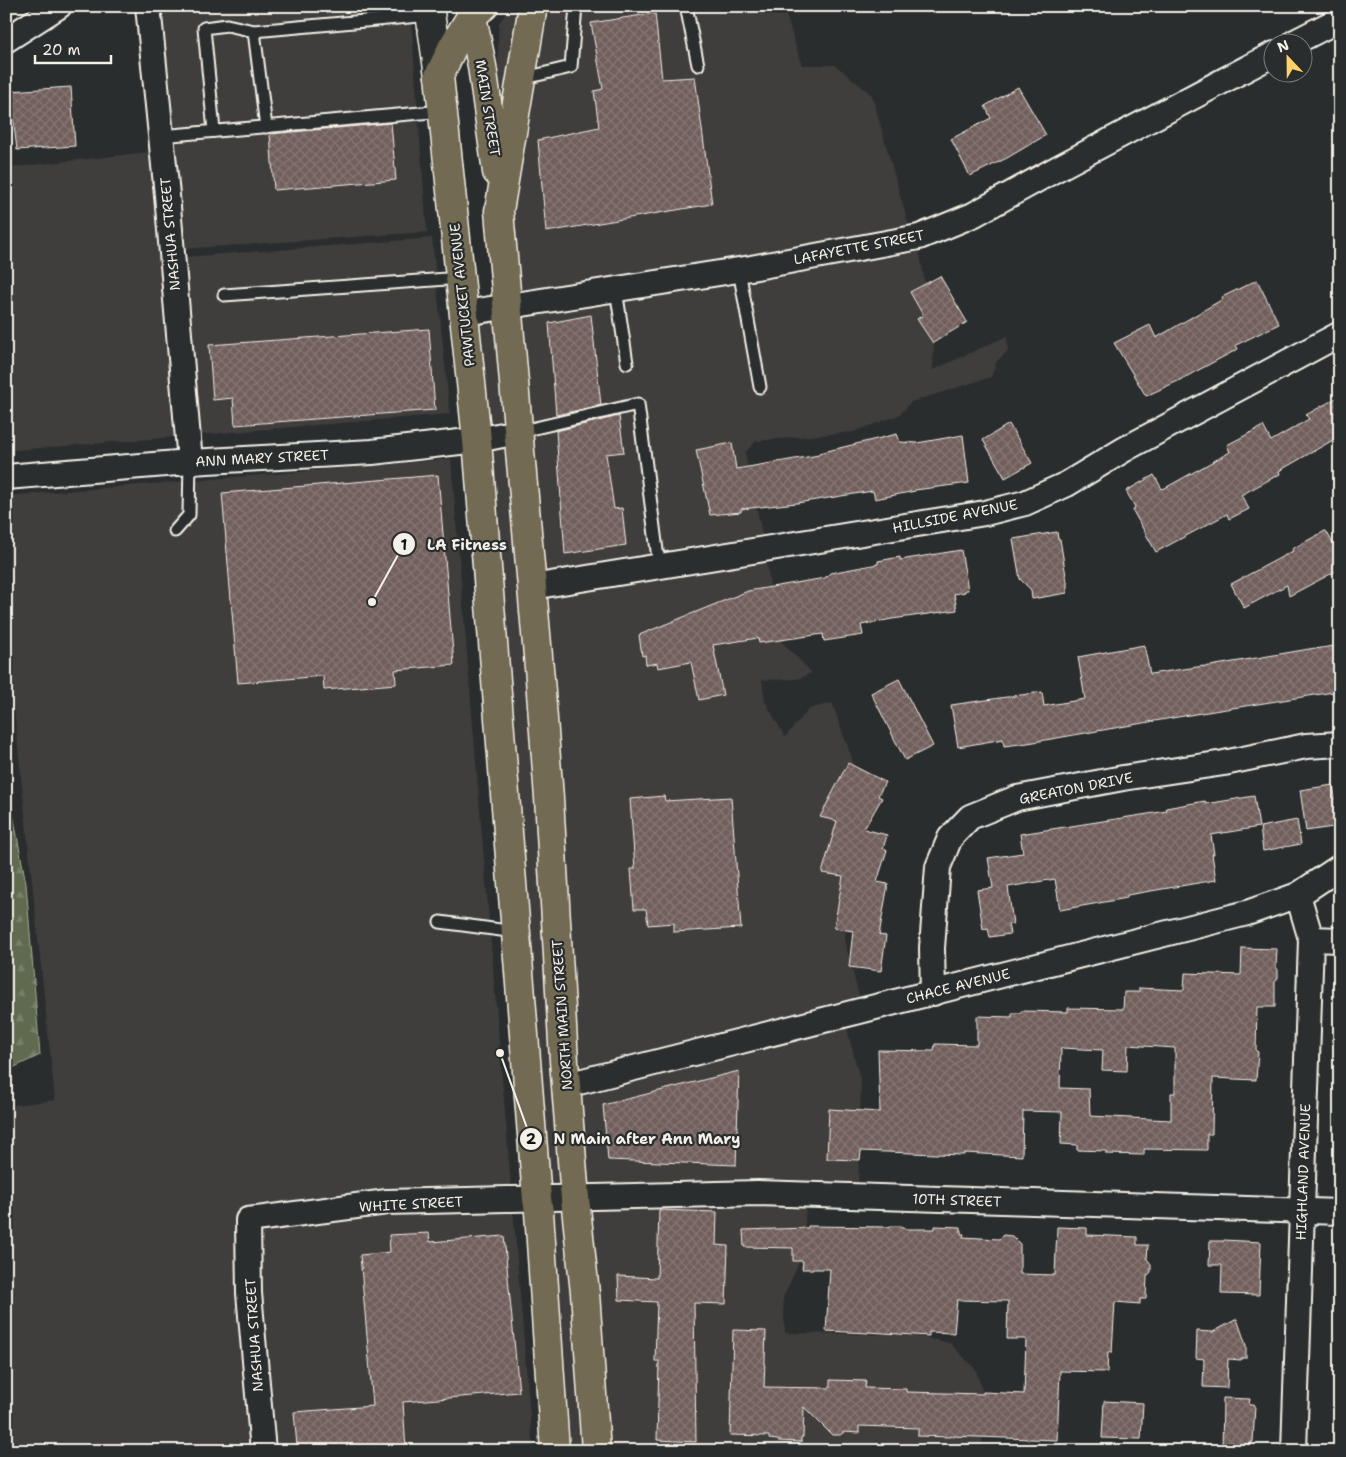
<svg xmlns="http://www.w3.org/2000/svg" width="1346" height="1457" font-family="'Shantell Sans',sans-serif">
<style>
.built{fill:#3f3c3c}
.forest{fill:url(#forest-firs);stroke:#aaae9c}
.building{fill:url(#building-cross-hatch);stroke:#f4f1e8;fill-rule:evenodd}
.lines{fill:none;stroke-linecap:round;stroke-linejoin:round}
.service-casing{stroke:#f4f1e8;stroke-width:15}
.minor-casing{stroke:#f4f1e8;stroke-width:28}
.secondary-casing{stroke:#f4f1e8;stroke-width:31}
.primary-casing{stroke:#f4f1e8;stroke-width:31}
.service{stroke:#2a2d2e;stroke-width:11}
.minor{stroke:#2a2d2e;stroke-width:24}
.secondary{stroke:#2a2d2e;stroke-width:28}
.primary{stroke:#736b52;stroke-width:28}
.labels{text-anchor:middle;stroke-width:4.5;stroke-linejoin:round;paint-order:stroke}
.street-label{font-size:14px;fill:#f4f1e8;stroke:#2a2d2e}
.leader{fill:none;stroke:#f4f1e8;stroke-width:2}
.callout-dot{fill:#f4f1e8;stroke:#2a2d2e;stroke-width:2}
.mark-label{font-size:15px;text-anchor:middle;font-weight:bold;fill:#111}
.callout-label{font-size:15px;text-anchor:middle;font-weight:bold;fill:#f4f1e8;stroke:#2a2d2e;stroke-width:4.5;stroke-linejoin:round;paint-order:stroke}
</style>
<defs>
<pattern id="forest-firs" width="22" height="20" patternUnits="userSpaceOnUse" patternTransform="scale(1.25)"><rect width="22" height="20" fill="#606a50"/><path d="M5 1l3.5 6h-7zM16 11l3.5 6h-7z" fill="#778069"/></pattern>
<pattern id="building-cross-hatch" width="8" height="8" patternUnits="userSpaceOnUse" patternTransform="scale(1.25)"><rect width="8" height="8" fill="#715e5c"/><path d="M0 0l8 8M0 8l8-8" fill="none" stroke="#867673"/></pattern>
</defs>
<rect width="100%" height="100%" fill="#2a2d2e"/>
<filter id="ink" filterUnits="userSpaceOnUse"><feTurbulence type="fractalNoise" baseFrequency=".02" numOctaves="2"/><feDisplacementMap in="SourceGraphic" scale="10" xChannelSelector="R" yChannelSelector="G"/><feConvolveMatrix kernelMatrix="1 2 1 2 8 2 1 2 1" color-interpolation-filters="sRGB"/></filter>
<g filter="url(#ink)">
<g class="built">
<path d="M 158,6 L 410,6 L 427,232 L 181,249 Z"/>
<path d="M 511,6 L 783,6 L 802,65 L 835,65 L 872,95 L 911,234 L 918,243 L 934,334 L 933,370 L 1007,336 L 1008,351 L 997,361 L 991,377 L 911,402 L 899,415 L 853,432 L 756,441 L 745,453 L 763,538 L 778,638 L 812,673 L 797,679 L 762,680 L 765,701 L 785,737 L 809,709 L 832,703 L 853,761 L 845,942 L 864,1015 L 846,1025 L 861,1083 L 858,1193 L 806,1199 L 804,1252 L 783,1298 L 785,1333 L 912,1335 L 950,1343 L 976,1370 L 983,1394 L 982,1451 L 557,1451 L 470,308 L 501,304 L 498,38 L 499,23 Z"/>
<path d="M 149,152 L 159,259 L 432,238 L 450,414 L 6,451 L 6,168 Z"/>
<path d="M 451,459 L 533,1451 L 13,1451 L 6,1328 L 6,1106 L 55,1100 L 6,633 L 6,496 Z"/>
</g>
<path class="forest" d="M 6,777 L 26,884 L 40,1055 L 6,1071 Z"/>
<g class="building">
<path d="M 655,13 L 662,79 L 695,77 L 712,204 L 546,232 L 538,140 L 599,127 L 594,91 L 603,89 L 591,23 Z"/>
<path d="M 71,87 L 75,146 L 17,150 L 10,91 Z"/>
<path d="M 1018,87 L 1046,135 L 1007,158 L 970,176 L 951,139 L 991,118 L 985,106 Z"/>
<path d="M 391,123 L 396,180 L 274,190 L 270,134 Z"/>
<path d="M 940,276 L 967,322 L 933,343 L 917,319 L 923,315 L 910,292 Z"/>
<path d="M 1257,280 L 1279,324 L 1236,345 L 1238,349 L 1178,381 L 1146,396 L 1114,343 L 1150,325 L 1156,338 L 1223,299 L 1222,297 Z"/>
<path d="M 591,315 L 601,405 L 556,415 L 549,323 Z"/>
<path d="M 429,329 L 435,410 L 235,425 L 233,398 L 213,400 L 209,345 Z"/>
<path d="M 1340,396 L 1340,436 L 1279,471 L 1280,474 L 1241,495 L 1249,509 L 1229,519 L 1227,514 L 1156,552 L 1133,511 L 1135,507 L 1126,491 L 1154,475 L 1162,489 L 1165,488 L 1230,452 L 1227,445 L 1263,426 L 1271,441 L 1309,419 L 1306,415 Z"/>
<path d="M 619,416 L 624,452 L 606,454 L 614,509 L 622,508 L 626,545 L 565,554 L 556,431 Z"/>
<path d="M 1009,424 L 1032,463 L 1005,478 L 983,440 Z"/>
<path d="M 897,434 L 900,442 L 917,443 L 963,435 L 969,483 L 915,490 L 915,491 L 875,499 L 873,491 L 797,503 L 741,509 L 741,512 L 710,515 L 696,450 L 732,443 L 736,469 L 819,455 L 819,453 Z"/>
<path d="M 438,475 L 454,665 L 395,670 L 396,684 L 324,690 L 323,676 L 238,683 L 222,493 Z"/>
<path d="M 1325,531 L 1326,531 L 1340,555 L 1340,569 L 1289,596 L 1287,585 L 1244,608 L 1231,584 L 1293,551 L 1292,549 Z"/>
<path d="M 1057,532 L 1058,539 L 1060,539 L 1067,582 L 1067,593 L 1032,599 L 1031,590 L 1020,579 L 1013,539 Z"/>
<path d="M 961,550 L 968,590 L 965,590 L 965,592 L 954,594 L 957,610 L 892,619 L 861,625 L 863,635 L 824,641 L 823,634 L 759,643 L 758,638 L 713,645 L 723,695 L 699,700 L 691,662 L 658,668 L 657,663 L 646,665 L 645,655 L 642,656 L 639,635 L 748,591 L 825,578 L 830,573 L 878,564 L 878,561 L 900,557 L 900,560 Z"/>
<path d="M 1144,645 L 1150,674 L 1204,666 L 1204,667 L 1315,648 L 1315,649 L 1340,645 L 1340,691 L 1201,713 L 1028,743 L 1004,746 L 1003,739 L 958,747 L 951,705 L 1042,692 L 1044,706 L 1085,699 L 1078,657 Z"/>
<path d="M 899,679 L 933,746 L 905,760 L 871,693 Z"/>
<path d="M 848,763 L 885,782 L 878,796 L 882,798 L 864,829 L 887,835 L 883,849 L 887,850 L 877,882 L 888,884 L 879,935 L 886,936 L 881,971 L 849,967 L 853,931 L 834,928 L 843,876 L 822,873 L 837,821 L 820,817 Z"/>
<path d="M 1333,785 L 1340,826 L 1306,831 L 1300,790 Z"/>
<path d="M 664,796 L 665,801 L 731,797 L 741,928 L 674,932 L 674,923 L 648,925 L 646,909 L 634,909 L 631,869 L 635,869 L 630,799 Z"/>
<path d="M 1254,796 L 1259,827 L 1211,835 L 1214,854 L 1212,854 L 1216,880 L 1127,895 L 1127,898 L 1060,910 L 1055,879 L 1008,887 L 1013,924 L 1008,924 L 1010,934 L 990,937 L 988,928 L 983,929 L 977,890 L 993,888 L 988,858 L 1023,853 L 1020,834 L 1167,811 L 1166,808 L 1205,801 L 1206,804 Z"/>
<path d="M 1297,820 L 1301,844 L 1263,851 L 1260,827 Z"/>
<path d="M 1242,948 L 1277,949 L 1276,967 L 1278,970 L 1278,978 L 1275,982 L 1275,1007 L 1257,1007 L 1256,1051 L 1258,1052 L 1256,1080 L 1213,1078 L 1212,1134 L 1207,1134 L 1207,1150 L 1144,1149 L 1144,1155 L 1106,1154 L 1106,1151 L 1077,1150 L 1077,1145 L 1061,1144 L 1062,1112 L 1023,1111 L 1022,1156 L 964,1153 L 964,1155 L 962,1155 L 861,1151 L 860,1160 L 827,1159 L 829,1109 L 880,1112 L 878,1050 L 934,1051 L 935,1044 L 977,1045 L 977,1016 L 1012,1017 L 1012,1013 L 1021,1013 L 1021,1011 L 1068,1012 L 1068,1008 L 1123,1009 L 1124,992 L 1139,992 L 1139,988 L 1184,990 L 1185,973 L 1241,975 ZM 1128,1045 L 1175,1048 L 1175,1093 L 1171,1093 L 1171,1120 L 1090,1116 L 1089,1089 L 1060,1088 L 1061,1048 L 1103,1050 L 1102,1070 L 1127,1071 Z"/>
<path d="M 739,1071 L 736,1165 L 608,1160 L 603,1105 Z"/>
<path d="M 659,1210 L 717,1212 L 716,1245 L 728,1246 L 726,1304 L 694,1303 L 696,1442 L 657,1440 L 659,1361 L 655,1361 L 657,1302 L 619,1300 L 618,1276 L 657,1278 Z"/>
<path d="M 808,1226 L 887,1227 L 891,1226 L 901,1226 L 906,1229 L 935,1229 L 935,1226 L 961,1227 L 961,1234 L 964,1234 L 963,1237 L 999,1239 L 1003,1235 L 1012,1236 L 1020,1244 L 1020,1274 L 1055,1275 L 1057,1227 L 1087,1228 L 1087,1235 L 1137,1237 L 1137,1245 L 1148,1245 L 1147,1259 L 1151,1264 L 1151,1272 L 1147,1276 L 1146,1299 L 1140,1299 L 1140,1304 L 1115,1302 L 1112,1352 L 1108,1352 L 1107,1372 L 1060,1371 L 1057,1440 L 951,1436 L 951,1437 L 918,1436 L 918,1428 L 859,1426 L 859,1433 L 844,1432 L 840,1435 L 832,1435 L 804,1407 L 803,1437 L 801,1437 L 801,1442 L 778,1441 L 778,1440 L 769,1439 L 769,1436 L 730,1435 L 733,1330 L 766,1331 L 764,1387 L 830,1388 L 830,1380 L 866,1381 L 865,1388 L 906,1389 L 906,1392 L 983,1394 L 983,1392 L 1024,1394 L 1026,1339 L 1007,1339 L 1008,1301 L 957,1300 L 954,1333 L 929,1332 L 929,1336 L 868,1332 L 868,1333 L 826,1331 L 830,1269 L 802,1269 L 803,1261 L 793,1261 L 793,1248 L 744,1247 L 743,1230 L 808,1228 Z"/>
<path d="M 429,1233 L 430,1242 L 504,1236 L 519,1392 L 403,1402 L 406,1451 L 300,1451 L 299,1446 L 297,1446 L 294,1412 L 373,1406 L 360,1255 L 390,1252 L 389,1235 Z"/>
<path d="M 1224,1240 L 1261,1242 L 1259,1295 L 1221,1294 L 1222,1265 L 1209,1265 L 1210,1241 L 1224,1241 Z"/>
<path d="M 1237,1319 L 1246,1345 L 1246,1358 L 1241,1358 L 1241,1360 L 1228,1359 L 1227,1388 L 1203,1387 L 1204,1359 L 1196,1358 L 1197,1331 L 1213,1332 Z"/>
<path d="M 1223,1398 L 1250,1399 L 1249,1405 L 1255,1405 L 1253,1442 L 1251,1442 L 1251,1451 L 1222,1451 Z"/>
<path d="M 1104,1401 L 1143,1403 L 1141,1439 L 1102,1438 Z"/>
</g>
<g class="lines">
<defs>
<g id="service">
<path d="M 686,6 L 698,65"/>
<path d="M 254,31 L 431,15"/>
<path d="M 521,79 L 571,67 L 576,6"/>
<path d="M 214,131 L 204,28 L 227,25 L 254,31 L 266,127"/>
<path d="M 161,136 L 443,111"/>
<path d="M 739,270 L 760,387"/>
<path d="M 616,289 L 627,363"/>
<path d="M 224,295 L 461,278"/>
<path d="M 518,432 L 638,404 L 659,566"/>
<path d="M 175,531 L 189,515 L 190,462"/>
<path d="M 440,922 L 516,932"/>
</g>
<g id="minor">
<path d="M 148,6 L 167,195 L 190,462"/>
<path d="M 6,40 L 59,6"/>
<path d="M 1295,42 L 1340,19"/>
<path d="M 465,313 L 751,268 L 919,237 L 973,215 L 1060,167 L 1274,54"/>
<path d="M 6,477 L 190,462 L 372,452 L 477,440 L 518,432"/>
<path d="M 532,587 L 985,513 L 1025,503 L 1067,484 L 1125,449 L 1340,334"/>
<path d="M 1311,939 L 1340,940"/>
<path d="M 933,993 L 932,948 L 938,867 L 950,838 L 970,817 L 1017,798 L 1123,778 L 1224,763 L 1306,746 L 1340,744"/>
<path d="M 567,1085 L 1247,913 L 1298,895 L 1340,867"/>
<path d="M 263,1451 L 249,1293 L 248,1220 L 387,1202 L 758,1193 L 1340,1212"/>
<path d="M 1294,1451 L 1311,939 L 1298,895"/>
</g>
<path id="secondary" d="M 429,6 L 439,76"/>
<g id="primary">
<path d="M 484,6 L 472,15 L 453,46 L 439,76 L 477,440 L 537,1199 L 539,1212 L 555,1451"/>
<path d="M 533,6 L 499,211 L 540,679 L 549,798 L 564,1061 L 575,1198 L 585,1293 L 596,1451"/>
<path d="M 470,7 L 482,66 L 497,172"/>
</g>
</defs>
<use href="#service" class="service-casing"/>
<use href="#minor" class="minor-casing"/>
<use href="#secondary" class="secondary-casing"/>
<use href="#primary" class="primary-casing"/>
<use href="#service" class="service"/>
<use href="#minor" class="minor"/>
<use href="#secondary" class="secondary"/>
<use href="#primary" class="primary"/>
</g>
</g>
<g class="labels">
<g class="street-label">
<text transform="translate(488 108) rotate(81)" y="5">MAIN STREET</text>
<text transform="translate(170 234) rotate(-95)" y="5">NASHUA STREET</text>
<text transform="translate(859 247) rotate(-11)" y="5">LAFAYETTE STREET</text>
<text transform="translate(462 295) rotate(-96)" y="5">PAWTUCKET AVENUE</text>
<text transform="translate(262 458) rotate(-3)" y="5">ANN MARY STREET</text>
<text transform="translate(955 516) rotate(-11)" y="5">HILLSIDE AVENUE</text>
<text transform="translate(1076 788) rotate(-11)" y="5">GREATON DRIVE</text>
<text transform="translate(958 986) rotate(-14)" y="5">CHACE AVENUE</text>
<text transform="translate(562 1015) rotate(-94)" y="5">NORTH MAIN STREET</text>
<text transform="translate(1303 1172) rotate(-88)" y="5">HIGHLAND AVENUE</text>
<text transform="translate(957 1200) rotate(2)" y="5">10TH STREET</text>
<text transform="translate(411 1204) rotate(-3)" y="5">WHITE STREET</text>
<text transform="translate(254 1335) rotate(-94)" y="5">NASHUA STREET</text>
</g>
</g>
<path class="leader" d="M372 602L404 544M500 1053L531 1139"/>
<g class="callout-dot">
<circle cx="372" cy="602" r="5"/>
<circle cx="500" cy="1053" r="5"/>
<circle cx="404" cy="544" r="12"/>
<circle cx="531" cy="1139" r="12"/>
</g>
<g class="mark-label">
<text x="404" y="550">1</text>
<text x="531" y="1144">2</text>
</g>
<g class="callout-label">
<text x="467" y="550">LA Fitness</text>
<text x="647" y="1144">N Main after Ann Mary</text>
</g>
<rect width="1346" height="1457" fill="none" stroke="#2a2d2e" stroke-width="25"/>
<rect x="12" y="12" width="1321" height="1432" fill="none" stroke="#f4f1e8" stroke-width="2" filter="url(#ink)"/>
<g transform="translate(1288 58) rotate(338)"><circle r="24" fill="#2a2d2e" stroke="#7b7b78"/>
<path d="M0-4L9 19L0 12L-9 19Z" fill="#ffd166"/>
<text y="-8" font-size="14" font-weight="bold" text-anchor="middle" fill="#f4f1e8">N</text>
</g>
<path d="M35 55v8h76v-8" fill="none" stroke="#f4f1e8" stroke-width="2.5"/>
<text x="42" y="55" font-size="15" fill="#f4f1e8" stroke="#2a2d2e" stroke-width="4" paint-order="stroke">20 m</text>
</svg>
